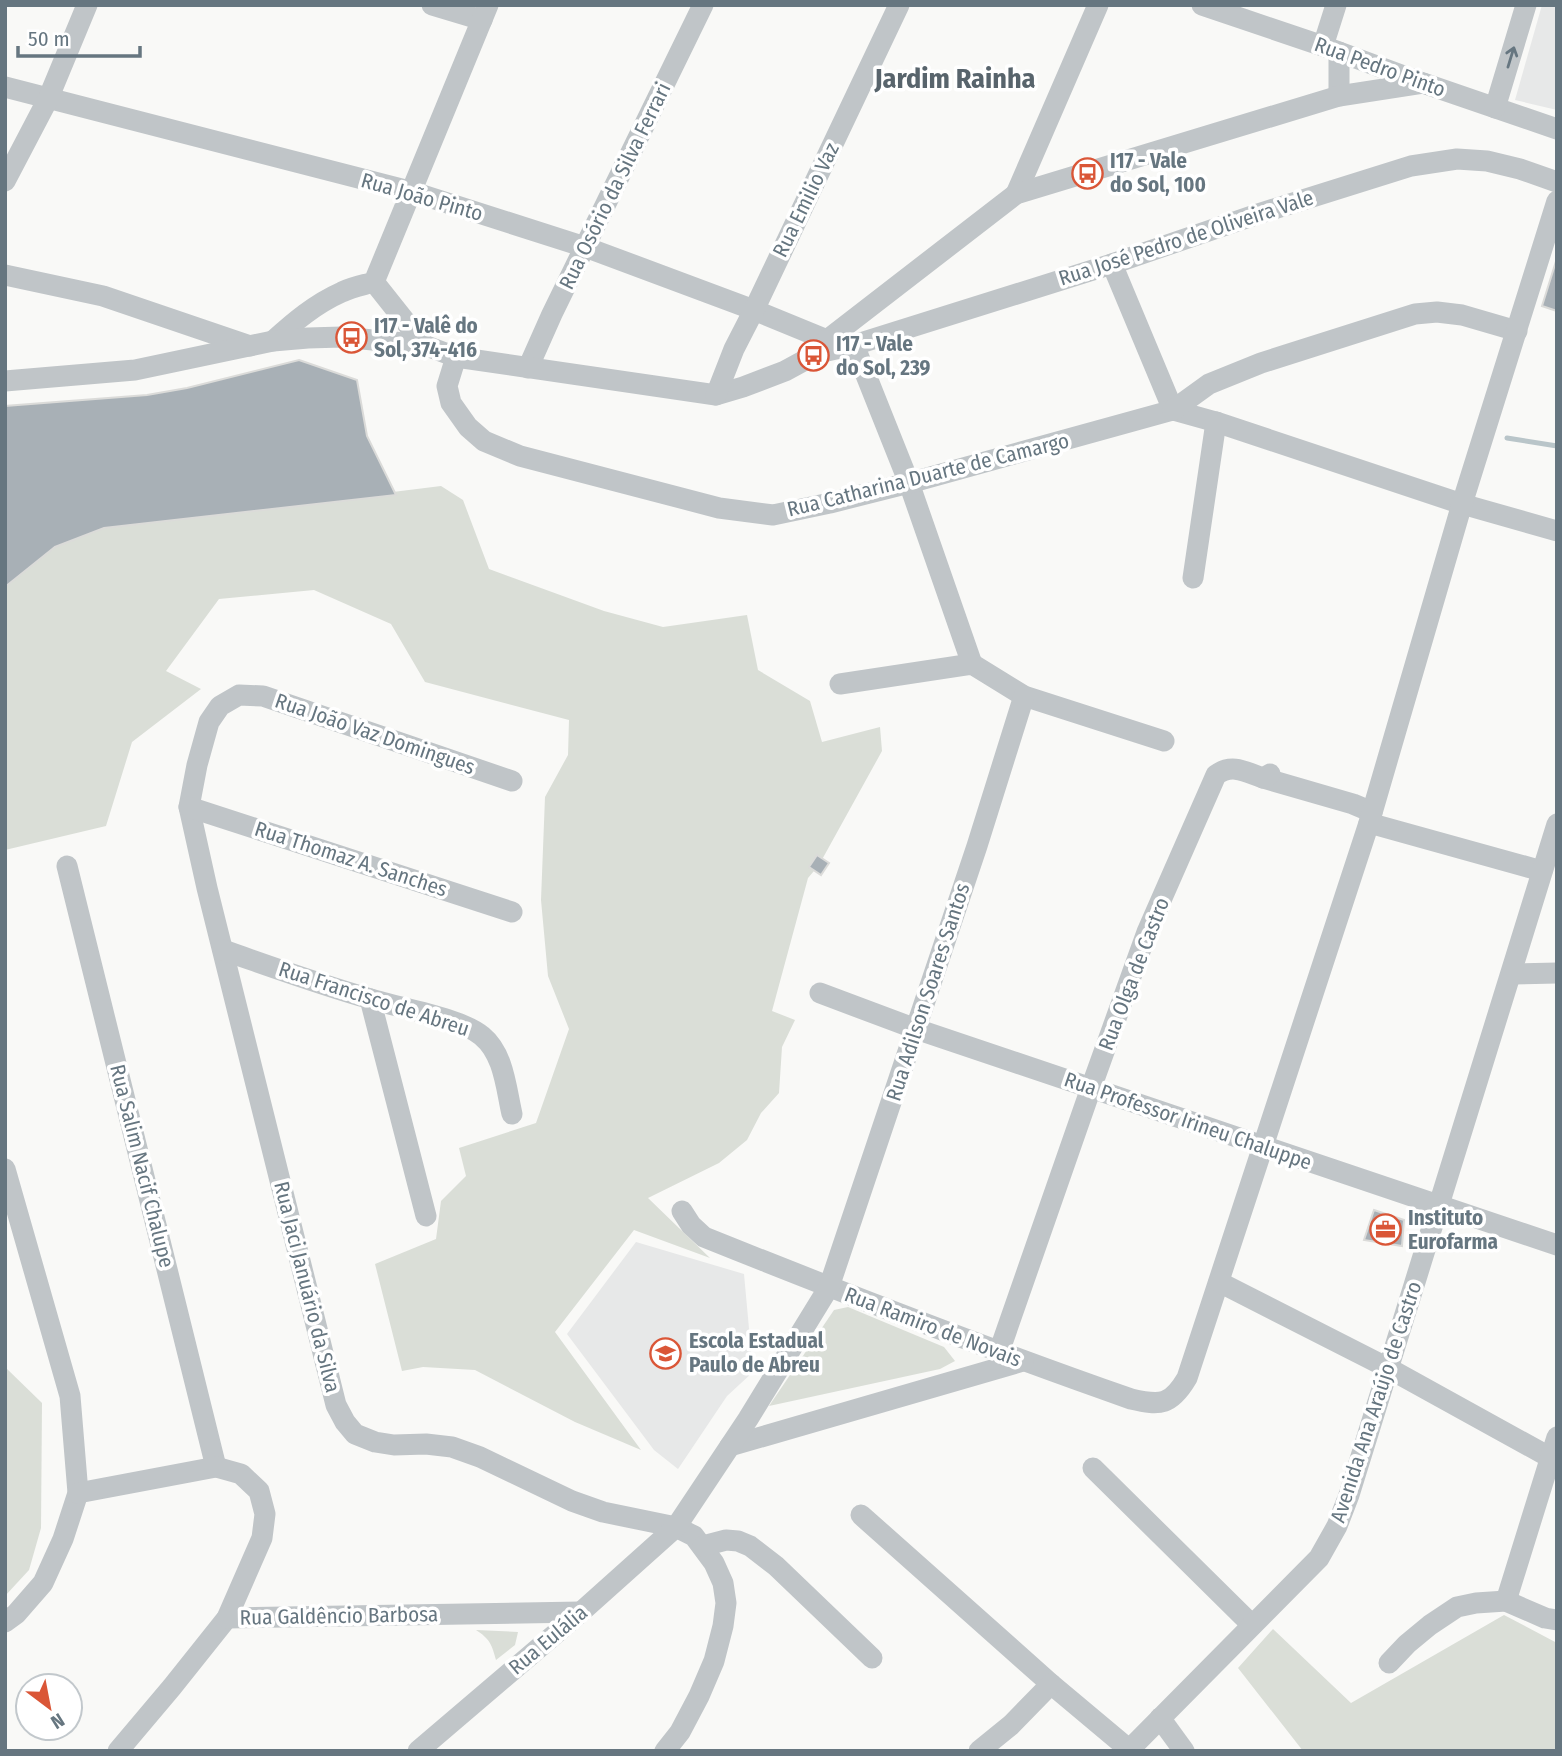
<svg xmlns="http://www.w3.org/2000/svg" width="1562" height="1756" font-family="'Fira Sans Condensed',sans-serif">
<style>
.built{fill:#e7e8e8}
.green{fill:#daded7}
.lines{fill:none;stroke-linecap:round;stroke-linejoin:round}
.stream{stroke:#b9c5c9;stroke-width:5}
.building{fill:#a8b0b6;stroke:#dbdbd9;stroke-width:2}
.minor{stroke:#c0c5c8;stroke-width:21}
.oneway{stroke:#667680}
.labels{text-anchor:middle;stroke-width:7;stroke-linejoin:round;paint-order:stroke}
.street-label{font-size:21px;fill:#667680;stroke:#fff}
.poi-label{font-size:21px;font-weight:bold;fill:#667680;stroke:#fff;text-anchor:start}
.district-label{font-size:28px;font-weight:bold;fill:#58646c;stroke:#fff}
</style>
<rect width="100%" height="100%" fill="#f9f9f7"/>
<g class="built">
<path d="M 1542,5 L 1557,5 L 1557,110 L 1515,100 Z"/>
<path d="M 636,1242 L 744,1274 L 753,1372 L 727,1396 L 678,1469 L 654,1450 L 567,1334 Z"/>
</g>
<g class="green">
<path d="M 441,486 L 463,500 L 489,569 L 604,611 L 663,627 L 747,615 L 758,670 L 810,701 L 822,742 L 880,727 L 882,751 L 819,865 L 808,878 L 772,1011 L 795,1020 L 782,1047 L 779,1093 L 761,1113 L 747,1140 L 719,1163 L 648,1198 L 710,1258 L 634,1230 L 555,1332 L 641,1450 L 575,1422 L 475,1370 L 423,1367 L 402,1371 L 375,1264 L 436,1239 L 441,1201 L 466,1176 L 459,1148 L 536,1123 L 569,1029 L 548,976 L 541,900 L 545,797 L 568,755 L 569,720 L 425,682 L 391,624 L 314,590 L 219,599 L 166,671 L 201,689 L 132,742 L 106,826 L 5,850 L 5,587 L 55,547 L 104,528 Z"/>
<path d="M 848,1307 L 944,1347 L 955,1361 L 940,1369 L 769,1406 L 834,1310 Z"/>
<path d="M 5,1367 L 42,1403 L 41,1528 L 29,1570 L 5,1596 Z"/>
<path d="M 1504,1615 L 1557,1643 L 1557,1751 L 1303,1751 L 1238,1668 L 1273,1629 L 1351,1703 Z"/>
<path d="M 476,1630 L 518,1632 L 515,1645 L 496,1660 C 492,1645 490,1639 476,1630 Z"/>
</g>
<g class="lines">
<path class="stream" d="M 1507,438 L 1557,446"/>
</g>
<g class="building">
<path d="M 1557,258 L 1557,311 L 1542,306 Z"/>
<path d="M 299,360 L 357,380 L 367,436 L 396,495 L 104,528 L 55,547 L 5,587 L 5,406 L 147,395 L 187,388 Z"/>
<path d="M 817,855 L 829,863 L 821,875 L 809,867 Z"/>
<path d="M 1374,1210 L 1404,1220 L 1402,1246 L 1364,1240 Z"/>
</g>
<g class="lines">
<g class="minor">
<path d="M 432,5 L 482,20"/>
<path d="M 1202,5 L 1323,46 L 1423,83 L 1557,129"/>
<path d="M 1323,46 L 1336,5"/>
<path d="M 5,87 L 413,192 L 585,247 L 754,310 L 827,340"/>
<path d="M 1339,96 L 1339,52"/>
<path d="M 1495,108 L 1526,5"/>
<path d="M 5,181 L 48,99 L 87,5"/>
<path d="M 1016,194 L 1098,5"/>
<path d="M 1112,264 L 1173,410"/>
<path d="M 5,275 L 103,296 L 250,346"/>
<path d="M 374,282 L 424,345"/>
<path d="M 273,341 C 294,322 315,304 342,292 C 352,287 364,285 374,282 L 488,5"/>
<path d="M 854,345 L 909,483 L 972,664"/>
<path d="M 818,353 L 854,345 L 1112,264 L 1258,214 L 1411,166 L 1457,159 L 1487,161 L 1520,169 L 1557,182"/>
<path d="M 456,357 L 447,386 L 451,403 L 468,427 L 484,441 L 520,456 L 719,508 L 773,515 L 830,503 L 909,483 L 1173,410 L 1216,422 L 1462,504 L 1557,531"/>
<path d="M 528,368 L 552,314 L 703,5"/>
<path d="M 5,381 L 135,370 L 273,341 L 308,338 L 342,337 L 424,345 L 456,357 L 716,395 L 743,387 L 785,371 L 818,353 L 827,340 L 1016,194 L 1339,96 L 1423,83"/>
<path d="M 716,395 L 734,349 L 754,310 L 899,5"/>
<path d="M 1173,410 L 1209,384 L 1261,363 L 1415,314 L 1437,312 L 1462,315 L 1517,331"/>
<path d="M 1193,578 L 1216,422"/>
<path d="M 840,684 L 972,664 L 1024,696 L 1164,741"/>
<path d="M 1263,778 L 1353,804 L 1372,812"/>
<path d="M 512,781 L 263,696 L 239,695 L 220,706 L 209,722 L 197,765 L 189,807 L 207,888 L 336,1405 L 345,1422 L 355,1434 L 375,1442 L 394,1445 L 426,1444 L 452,1447 L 480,1457 L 572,1501 L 603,1512 L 676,1527 L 694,1536 L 714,1563 L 723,1583 L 726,1603 L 723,1626 L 714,1661 L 699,1696 L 680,1732 L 665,1751"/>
<path d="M 189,807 L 512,912"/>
<path d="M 1369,823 L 1542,871"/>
<path d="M 67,866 L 216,1467"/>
<path d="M 223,950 C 272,967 321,985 371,999 C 399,1008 461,1018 482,1036 C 504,1054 506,1088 512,1114"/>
<path d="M 1511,974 L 1557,973"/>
<path d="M 820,993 L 916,1029 L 1557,1245"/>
<path d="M 370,999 L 426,1216"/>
<path d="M 5,1169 L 70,1396 L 78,1493 L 63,1539 L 43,1583 L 16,1614 L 5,1622"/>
<path d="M 682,1211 L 691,1225 L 704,1237 C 846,1294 988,1349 1131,1399 C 1161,1406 1171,1405 1187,1378 L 1369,823 L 1462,504 L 1557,201"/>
<path d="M 1219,1282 L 1388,1368 L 1551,1458"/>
<path d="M 999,1352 L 1091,1088 L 1147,932 L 1216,775 C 1232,763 1246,772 1263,778 L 1270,774"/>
<path d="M 730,1446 L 1023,1361"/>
<path d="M 1093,1468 L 1252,1625"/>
<path d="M 78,1493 L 216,1467 L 241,1474 L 259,1491 L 265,1514 L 262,1538 L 227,1618 L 172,1687 L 118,1751"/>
<path d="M 861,1515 L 1051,1684 L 1131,1751"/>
<path d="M 703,1546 L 726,1540 L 738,1541 L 750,1546 L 776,1566 L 872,1658"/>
<path d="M 1506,1601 L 1557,1437"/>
<path d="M 227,1618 L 581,1612"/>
<path d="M 1389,1663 L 1407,1644 L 1430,1625 L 1457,1607 L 1476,1603 L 1506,1601 L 1545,1618 L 1557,1620"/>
<path d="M 1160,1718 L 1184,1751"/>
<path d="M 418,1751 L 581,1612 L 676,1527 L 748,1419 L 829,1287 L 977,846 L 1024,696"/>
<path d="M 979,1751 L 1011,1725 L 1051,1684"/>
<path d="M 1128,1751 L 1319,1558 L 1337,1526 L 1349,1495 L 1557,824"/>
</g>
</g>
<defs><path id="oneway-shaft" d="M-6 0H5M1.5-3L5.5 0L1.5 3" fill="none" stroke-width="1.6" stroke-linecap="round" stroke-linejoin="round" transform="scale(1.75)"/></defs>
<use class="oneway" href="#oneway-shaft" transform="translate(1511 57) rotate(-73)"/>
<defs>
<symbol id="bus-ring" viewBox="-11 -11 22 22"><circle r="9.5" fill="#fff" stroke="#da5637" stroke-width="1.5"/><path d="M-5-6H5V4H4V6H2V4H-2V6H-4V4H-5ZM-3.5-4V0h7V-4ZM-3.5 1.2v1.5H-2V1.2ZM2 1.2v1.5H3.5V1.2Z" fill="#da5637"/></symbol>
<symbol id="office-ring" viewBox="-11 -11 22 22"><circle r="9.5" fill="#fff" stroke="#da5637" stroke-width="1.5"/><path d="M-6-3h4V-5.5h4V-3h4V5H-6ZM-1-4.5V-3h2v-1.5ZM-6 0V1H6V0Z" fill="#da5637"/></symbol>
<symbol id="school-ring" viewBox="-11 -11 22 22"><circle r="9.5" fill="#fff" stroke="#da5637" stroke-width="1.5"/><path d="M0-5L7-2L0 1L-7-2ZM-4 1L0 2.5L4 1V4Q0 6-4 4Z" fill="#da5637"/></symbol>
</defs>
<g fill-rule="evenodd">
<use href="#bus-ring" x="1070" y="156" width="35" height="35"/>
<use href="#bus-ring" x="334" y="320" width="35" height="35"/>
<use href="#bus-ring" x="796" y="338" width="35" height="35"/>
<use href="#office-ring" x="1368" y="1212" width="35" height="35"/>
<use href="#school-ring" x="648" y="1336" width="35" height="35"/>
</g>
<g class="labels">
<g class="street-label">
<text transform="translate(1380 67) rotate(20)" y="7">Rua Pedro Pinto</text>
<text transform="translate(615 186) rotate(-64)" y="7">Rua Osório da Silva Ferrari</text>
<text transform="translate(422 197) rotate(16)" y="7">Rua João Pinto</text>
<text transform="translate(806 200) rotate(-64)" y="7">Rua Emilio Vaz</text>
<text transform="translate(1186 238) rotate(-18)" y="7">Rua José Pedro de Oliveira Vale</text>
<text transform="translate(928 475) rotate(-14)" y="7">Rua Catharina Duarte de Camargo</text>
<text transform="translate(375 734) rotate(19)" y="7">Rua João Vaz Domingues</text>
<text transform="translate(351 859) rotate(18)" y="7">Rua Thomaz A. Sanches</text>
<text transform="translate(1134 974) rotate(-69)" y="7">Rua Olga de Castro</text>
<text transform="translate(928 992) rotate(-72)" y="7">Rua Adilson Soares Santos</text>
<text transform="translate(374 999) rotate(18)" y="7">Rua Francisco de Abreu</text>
<text transform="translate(1188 1121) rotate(19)" y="7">Rua Professor Irineu Chaluppe</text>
<text transform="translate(142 1166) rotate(76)" y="7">Rua Salim Nacif Chalupe</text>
<text transform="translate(307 1287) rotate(76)" y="7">Rua Jaci Januário da Silva</text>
<text transform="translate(933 1327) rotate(21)" y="7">Rua Ramiro de Novais</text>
<text transform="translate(1376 1402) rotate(-72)" y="7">Avenida Ana Araújo de Castro</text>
<text transform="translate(339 1616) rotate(-1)" y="7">Rua Galdêncio Barbosa</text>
<text transform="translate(548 1640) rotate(-40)" y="7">Rua Eulália</text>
</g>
<g class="poi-label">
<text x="1110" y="168">I17 - Vale<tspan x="1110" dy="24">do Sol, 100</tspan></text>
<text x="374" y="333">I17 - Valê do<tspan x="374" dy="24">Sol, 374-416</tspan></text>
<text x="836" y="351">I17 - Vale<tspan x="836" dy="24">do Sol, 239</tspan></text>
<text x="1408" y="1225">Instituto<tspan x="1408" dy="24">Eurofarma</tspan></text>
<text x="689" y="1348">Escola Estadual<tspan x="689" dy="24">Paulo de Abreu</tspan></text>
</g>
<g class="district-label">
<text x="955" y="88">Jardim Rainha</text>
</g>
</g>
<rect width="1562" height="1756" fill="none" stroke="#667680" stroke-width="14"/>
<g transform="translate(49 1707) rotate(148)"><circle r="33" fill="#ffffff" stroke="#c2c8cc" stroke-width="2"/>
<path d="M0-5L12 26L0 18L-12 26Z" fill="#da5637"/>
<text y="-10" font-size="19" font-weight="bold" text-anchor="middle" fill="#667680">N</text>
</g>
<path d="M18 46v10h122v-10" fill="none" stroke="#667680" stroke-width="3.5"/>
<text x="28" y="46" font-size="21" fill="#667680" stroke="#ffffff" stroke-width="5" paint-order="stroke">50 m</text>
</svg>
